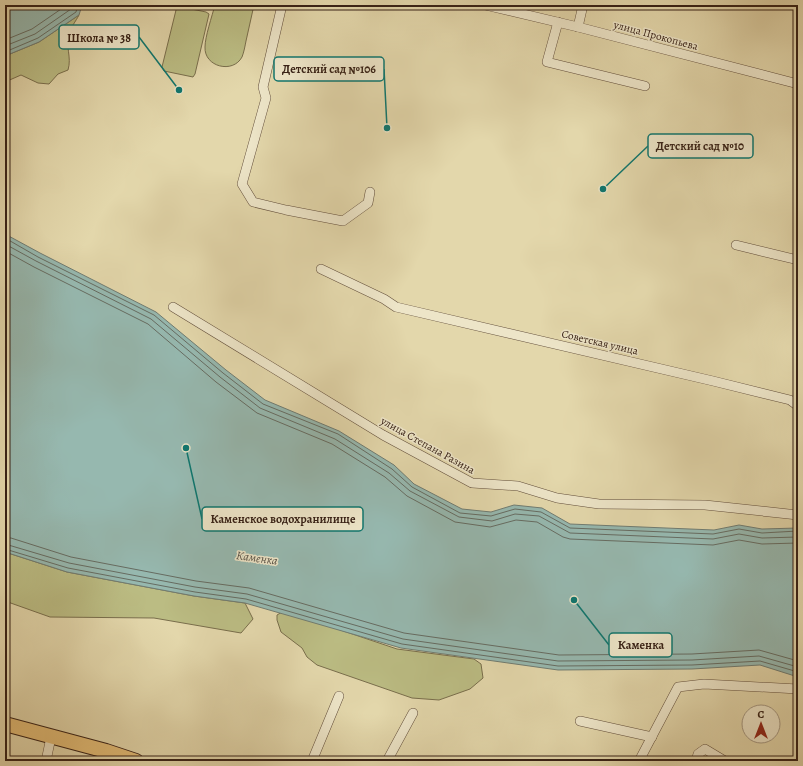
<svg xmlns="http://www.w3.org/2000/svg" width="803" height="766" font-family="Alegreya,serif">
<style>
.green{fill:#bbbc83;stroke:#796e4c}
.water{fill:#96b8af;stroke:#707c72}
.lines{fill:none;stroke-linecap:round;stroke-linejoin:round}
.shore{stroke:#666c62;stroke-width:1}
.minor-casing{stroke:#624e3b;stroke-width:10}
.primary-casing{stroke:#372116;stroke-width:16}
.minor{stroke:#ede5c8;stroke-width:9}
.primary{stroke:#e2bc76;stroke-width:14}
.labels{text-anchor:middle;stroke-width:3;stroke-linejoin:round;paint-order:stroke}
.street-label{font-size:11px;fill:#372116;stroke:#ede5c8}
.water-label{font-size:12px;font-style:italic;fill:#544e44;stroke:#ede5c8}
.leader{fill:none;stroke:#0f766e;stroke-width:1.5}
.callout-dot{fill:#0f766e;stroke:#ede5c8;stroke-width:1.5}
.callout{fill:#ede5c8;stroke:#0f766e;stroke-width:1.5}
.callout-label{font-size:12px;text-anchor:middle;font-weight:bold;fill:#372116}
</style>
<rect width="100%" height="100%" fill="#e3d7ab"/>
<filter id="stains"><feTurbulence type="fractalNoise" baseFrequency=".005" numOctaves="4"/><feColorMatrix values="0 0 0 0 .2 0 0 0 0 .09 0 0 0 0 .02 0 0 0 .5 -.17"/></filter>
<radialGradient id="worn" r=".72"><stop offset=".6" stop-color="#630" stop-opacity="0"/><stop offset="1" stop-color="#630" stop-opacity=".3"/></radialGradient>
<g class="green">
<path d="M 215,5 L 254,5 C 251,17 249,29 246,41 C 245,46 244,52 242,57 C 233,74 204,67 205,47 C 205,37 212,16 215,5 Z"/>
<path d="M 177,6 L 206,12 L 209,14 L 195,74 L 193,77 L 164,71 L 162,67 Z"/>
<path d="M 79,15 C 76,21 70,28 69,35 C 65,46 72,57 68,70 L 58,74 L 49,84 L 38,83 L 21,75 L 5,82 L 5,56 L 39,42 Z"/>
<path d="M 5,552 L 67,572 L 194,596 L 245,603 L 253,619 L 241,633 L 154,618 L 50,617 L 5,601 Z"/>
<path d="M 284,611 L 397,649 L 474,659 L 481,664 L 483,678 L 470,689 L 439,700 L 412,698 L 317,665 L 307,657 L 302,648 L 281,632 L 277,620 L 277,615 Z"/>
</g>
<g class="water">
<path d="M 5,5 L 82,5 L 79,15 L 39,42 L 5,56 Z"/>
<path d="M 5,234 L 40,253 L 156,312 L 226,370 L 265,400 L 339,431 L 394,465 L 414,484 L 462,509 L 491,512 L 514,505 L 542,508 L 570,524 L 714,530 L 739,525 L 762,529 L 798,528 L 798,677 L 760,665 L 692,669 L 558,670 L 401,648 L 245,603 L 194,596 L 67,572 L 5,552 Z"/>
</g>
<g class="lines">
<g class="shore">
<path d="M 5,40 L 32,29 L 67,5"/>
<path d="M 5,46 L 35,34 L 71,9 L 73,5"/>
<path d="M 5,52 L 38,38 L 76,12 L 78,5"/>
<path d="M 5,238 L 38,257 L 154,315 L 223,373 L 263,404 L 338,434 L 392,469 L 412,487 L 460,513 L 491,516 L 515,509 L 541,512 L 570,528 L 713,534 L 739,529 L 762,533 L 798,531"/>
<path d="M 5,244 L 36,261 L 151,319 L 220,377 L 260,408 L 335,439 L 389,473 L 410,491 L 459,517 L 492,521 L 515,514 L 539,516 L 570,533 L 713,539 L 739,534 L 762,538 L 798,537"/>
<path d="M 5,251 L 34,267 L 148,324 L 216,382 L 257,413 L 332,444 L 385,477 L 407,496 L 455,522 L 490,527 L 516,520 L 537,522 L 563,537 L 570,539 L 713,545 L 739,540 L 762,544 L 798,543"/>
<path d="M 5,538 L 11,538 L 71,557 L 196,581 L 249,588 L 404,633 L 559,655 L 692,654 L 759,650 L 798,661"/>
<path d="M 5,544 L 69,563 L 195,587 L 247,594 L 403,639 L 558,661 L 692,660 L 759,656 L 798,667"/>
<path d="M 5,549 L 68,568 L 195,592 L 246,599 L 402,644 L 558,666 L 692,665 L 760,661 L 798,672"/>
</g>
<defs>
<g id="minor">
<path d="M 282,5 L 263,87 L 266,98 L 242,184 L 253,202 L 286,210 L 343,221 L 368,203 L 370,192"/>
<path d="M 485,5 L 578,27 L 798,84"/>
<path d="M 558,22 L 547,62 L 645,86"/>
<path d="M 578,27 L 583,5"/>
<path d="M 736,245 L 798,260"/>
<path d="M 321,269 L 384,299 L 396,307 L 713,381 L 790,400 L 798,406"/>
<path d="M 173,307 L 383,435 L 472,483 L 518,486 L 557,498 L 599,504 L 705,505 L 798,515"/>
<path d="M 580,721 L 652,737"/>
<path d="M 46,761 L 51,737"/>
<path d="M 312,761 L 339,696"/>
<path d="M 387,761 L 413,713"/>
<path d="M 639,761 L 678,687 L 704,684 L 798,689"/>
<path d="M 696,761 L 698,754 L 705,749 L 725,761"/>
</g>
<path id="primary" d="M 5,724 L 106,751 L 136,761"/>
</defs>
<use href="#minor" class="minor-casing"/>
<use href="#primary" class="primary-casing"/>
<use href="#minor" class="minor"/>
<use href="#primary" class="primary"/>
</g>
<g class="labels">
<g class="street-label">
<text transform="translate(656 35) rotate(15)" y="4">улица Прокопьева</text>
<text transform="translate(600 342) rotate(13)" y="4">Советская улица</text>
<text transform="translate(428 445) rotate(29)" y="4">улица Степана Разина</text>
</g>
<g class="water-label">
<text transform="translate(257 558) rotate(8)" y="4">Каменка</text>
</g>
</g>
<path class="leader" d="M179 90L139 37M387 128L384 69M603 189L648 146M186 448L202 519M574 600L609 645"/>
<g class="callout-dot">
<circle cx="179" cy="90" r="4"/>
<circle cx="387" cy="128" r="4"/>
<circle cx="603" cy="189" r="4"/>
<circle cx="186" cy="448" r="4"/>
<circle cx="574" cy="600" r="4"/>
</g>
<g class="callout">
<rect x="59" y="25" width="80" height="24" rx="4"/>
<rect x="274" y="57" width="110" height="24" rx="4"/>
<rect x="648" y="134" width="105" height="24" rx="4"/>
<rect x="202" y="507" width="161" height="24" rx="4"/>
<rect x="609" y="633" width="63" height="24" rx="4"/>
</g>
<g class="callout-label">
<text x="99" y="42">Школа № 38</text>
<text x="329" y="73">Детский сад №106</text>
<text x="700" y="150">Детский сад №10</text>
<text x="283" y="523">Каменское водохранилище</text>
<text x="641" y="649">Каменка</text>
</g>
<rect width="803" height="766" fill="none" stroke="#e3d7ab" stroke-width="20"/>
<rect x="6" y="6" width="791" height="754" fill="none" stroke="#372116" stroke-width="2"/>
<rect x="10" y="10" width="783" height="746" fill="none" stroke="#372116"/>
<g transform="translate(761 724)"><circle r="19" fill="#ede5c8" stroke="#a49781"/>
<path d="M0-3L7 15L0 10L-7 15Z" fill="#8f2418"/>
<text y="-6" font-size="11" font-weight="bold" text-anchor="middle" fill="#372116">С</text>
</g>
<rect width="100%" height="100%" filter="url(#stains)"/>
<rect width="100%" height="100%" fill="url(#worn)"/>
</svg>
